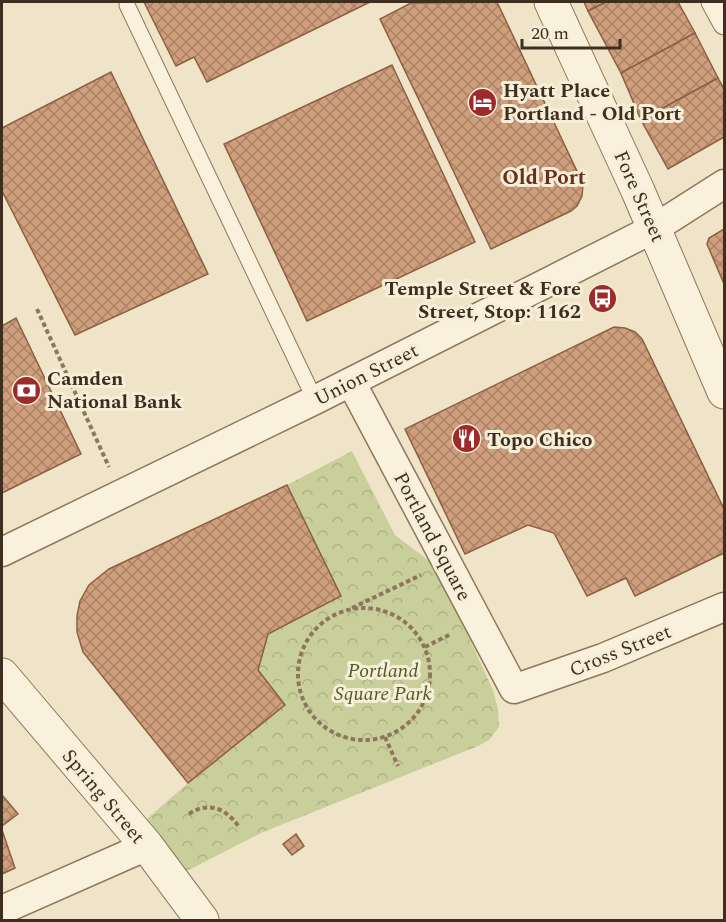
<svg xmlns="http://www.w3.org/2000/svg" width="726" height="922" font-family="Spectral,serif">
<style>
.forest{fill:url(#forest-crowns)}
.building{fill:url(#building-cross-hatch);stroke:#8d5f41;stroke-width:1.5}
.lines{fill:none;stroke-linecap:round;stroke-linejoin:round}
.service-casing{stroke:#8d765c;stroke-width:17}
.pedestrian-casing{stroke:#8d765c;stroke-width:23}
.minor-casing{stroke:#8d765c;stroke-width:31}
.tertiary-casing{stroke:#8d765c;stroke-width:35}
.path{stroke:#8d765c;stroke-width:4;stroke-dasharray:4.5 3;stroke-linecap:butt}
.service{stroke:#faf1dc;stroke-width:15}
.pedestrian{stroke:#faf1dc;stroke-width:21}
.minor{stroke:#faf1dc;stroke-width:28}
.tertiary{stroke:#faf1dc;stroke-width:33}
.labels{text-anchor:middle;stroke-width:6;stroke-linejoin:round;paint-order:stroke}
.poi-label{font-size:20px;font-weight:bold;fill:#3d2e20;stroke:#f7eed8;text-anchor:start}
.street-label{font-size:20px;fill:#3d2e20;stroke:#f7eed8}
.park-label{font-size:20px;font-style:italic;fill:#4d5a26;stroke:#f7eed8}
.neighbourhood-label{font-size:21px;font-weight:bold;fill:#6b2e1e;stroke:#f7eed8}
</style>
<defs>
<pattern id="forest-crowns" width="20" height="18" patternUnits="userSpaceOnUse" patternTransform="scale(1.5)"><rect width="20" height="18" fill="#c9cf9b"/><path d="M2 6a3 3 0 1 1 6 0M12 15a3 3 0 1 1 6 0" fill="none" stroke="#aeb285"/></pattern>
<pattern id="building-cross-hatch" width="8" height="8" patternUnits="userSpaceOnUse" patternTransform="scale(1.5)"><rect width="8" height="8" fill="#cf9f7d"/><path d="M0 0l8 8M0 8l8-8" fill="none" stroke="#a98266"/></pattern>
</defs>
<rect width="100%" height="100%" fill="#f0e4c8"/>
<path class="forest" d="M 352,451 L 395,535 L 436,566 L 493,690 L 498,709 L 499,727 L 489,740 L 478,746 L 261,833 L 181,874 L 142,823 L 188,783 L 285,705 L 258,670 L 268,634 L 341,596 L 287,485 Z"/>
<g class="building">
<path d="M 144,2 L 370,2 L 207,82 L 194,57 L 176,66 Z"/>
<path d="M 584,2 L 606,2 L 588,11 Z"/>
<path d="M 606,2 L 678,2 L 695,33 L 621,73 L 588,11 Z"/>
<path d="M 411,3 L 497,2 L 583,184 L 582,196 L 577,206 L 571,211 L 491,249 L 380,19 Z"/>
<path d="M 695,33 L 718,78 L 641,120 L 621,73 Z"/>
<path d="M 392,65 L 475,242 L 307,321 L 224,144 Z"/>
<path d="M 111,72 L 208,274 L 75,335 L 2,191 L 2,128 Z"/>
<path d="M 718,78 L 724,89 L 724,137 L 668,169 L 641,120 Z"/>
<path d="M 724,229 L 724,284 L 707,244 L 709,238 Z"/>
<path d="M 16,318 L 81,454 L 2,493 L 2,326 Z"/>
<path d="M 614,327 L 625,328 L 635,332 L 642,339 L 724,509 L 724,553 L 635,596 L 626,578 L 587,596 L 554,533 L 528,525 L 465,554 L 405,429 Z"/>
<path d="M 287,485 L 341,596 L 268,634 L 258,670 L 285,705 L 188,783 L 83,652 L 77,632 L 77,616 L 80,601 L 89,585 L 109,569 Z"/>
<path d="M 2,795 L 18,814 L 2,826 Z"/>
<path d="M 2,830 L 15,868 L 2,874 Z"/>
<path d="M 296,834 L 304,846 L 292,855 L 283,844 Z"/>
</g>
<g class="lines">
<defs>
<path id="service" d="M 127,5 L 315,400"/>
<path id="pedestrian" d="M 712,2 L 724,24"/>
<g id="minor">
<path d="M 351,382 L 514,689 L 603,658 L 724,607"/>
<path d="M 2,552 L 315,400 L 655,228 L 724,184"/>
<path d="M 2,910 L 147,846"/>
</g>
<g id="tertiary">
<path d="M 551,2 L 638,191 L 724,392"/>
<path d="M 2,675 L 147,846 L 202,920"/>
</g>
</defs>
<use href="#service" class="service-casing"/>
<use href="#pedestrian" class="pedestrian-casing"/>
<use href="#minor" class="minor-casing"/>
<use href="#tertiary" class="tertiary-casing"/>
<g class="path">
<path d="M 37,309 L 109,467"/>
<path d="M 352,608 L 421,575"/>
<circle cx="364" cy="674" r="66"/>
<path d="M 425,647 L 451,634"/>
<path d="M 385,737 L 398,766"/>
<path d="M 189,814 C 208,801 226,808 239,827"/>
</g>
<use href="#service" class="service"/>
<use href="#pedestrian" class="pedestrian"/>
<use href="#minor" class="minor"/>
<use href="#tertiary" class="tertiary"/>
</g>
<defs>
<symbol id="hotel-disc" viewBox="-11 -11 22 22"><circle r="9.5" fill="#9e2a2b" stroke="#f7eed8"/><path d="M-6-4.5h1.5V1H6V5H4.5V3h-9V5H-6ZM-4 0a1.8 1.8 0 1 1 3.6 0ZM.5 0V-2.5h3Q6-2.5 6 0Z" fill="#fff"/></symbol>
<symbol id="bus-disc" viewBox="-11 -11 22 22"><circle r="9.5" fill="#9e2a2b" stroke="#f7eed8"/><path d="M-5-6H5V4H4V6H2V4H-2V6H-4V4H-5ZM-3.5-4V0h7V-4ZM-3.5 1.2v1.5H-2V1.2ZM2 1.2v1.5H3.5V1.2Z" fill="#fff"/></symbol>
<symbol id="bank-disc" viewBox="-11 -11 22 22"><circle r="9.5" fill="#9e2a2b" stroke="#f7eed8"/><path d="M-6-4H6V4H-6ZM0-2.3a2.3 2.3 0 1 0 0 4.6a2.3 2.3 0 1 0 0-4.6Z" fill="#fff"/></symbol>
<symbol id="restaurant-disc" viewBox="-11 -11 22 22"><circle r="9.5" fill="#9e2a2b" stroke="#f7eed8"/><path d="M-5-6h1v4h1v-4h1v4h1v-4h1v5L-1.5 .5V6h-2V.5L-5-1ZM5-6V6H3V1.5H1.5Q1.5-4 5-6Z" fill="#fff"/></symbol>
</defs>
<g fill-rule="evenodd">
<use href="#hotel-disc" x="466" y="86" width="33" height="33"/>
<use href="#bus-disc" x="586" y="282" width="33" height="33"/>
<use href="#bank-disc" x="10" y="374" width="33" height="33"/>
<use href="#restaurant-disc" x="450" y="422" width="33" height="33"/>
</g>
<g class="labels">
<g class="poi-label">
<text x="503" y="97">Hyatt Place<tspan x="503" dy="23">Portland - Old Port</tspan></text>
<text x="581" y="295" text-anchor="end">Temple Street &amp; Fore<tspan x="581" dy="23">Street, Stop: 1162</tspan></text>
<text x="47" y="385">Camden<tspan x="47" dy="23">National Bank</tspan></text>
<text x="487" y="446">Topo Chico</text>
</g>
<g class="street-label">
<text transform="translate(640 196) rotate(66)" y="7">Fore Street</text>
<text transform="translate(366 374) rotate(-27)" y="7">Union Street</text>
<text transform="translate(433 536) rotate(62)" y="7">Portland Square</text>
<text transform="translate(620 650) rotate(-22)" y="7">Cross Street</text>
<text transform="translate(104 796) rotate(50)" y="7">Spring Street</text>
</g>
<g class="park-label">
<text x="383" y="677">Portland<tspan x="383" dy="23">Square Park</tspan></text>
</g>
<g class="neighbourhood-label">
<text x="544" y="184">Old Port</text>
</g>
</g>
<rect width="726" height="922" fill="none" stroke="#3d2e20" stroke-width="6"/>
<path d="M522 39v9h98v-9" fill="none" stroke="#3d2e20" stroke-width="3"/>
<text x="531" y="39" font-size="18" fill="#3d2e20" stroke="#f7eed8" stroke-width="4.5" paint-order="stroke">20 m</text>
</svg>
